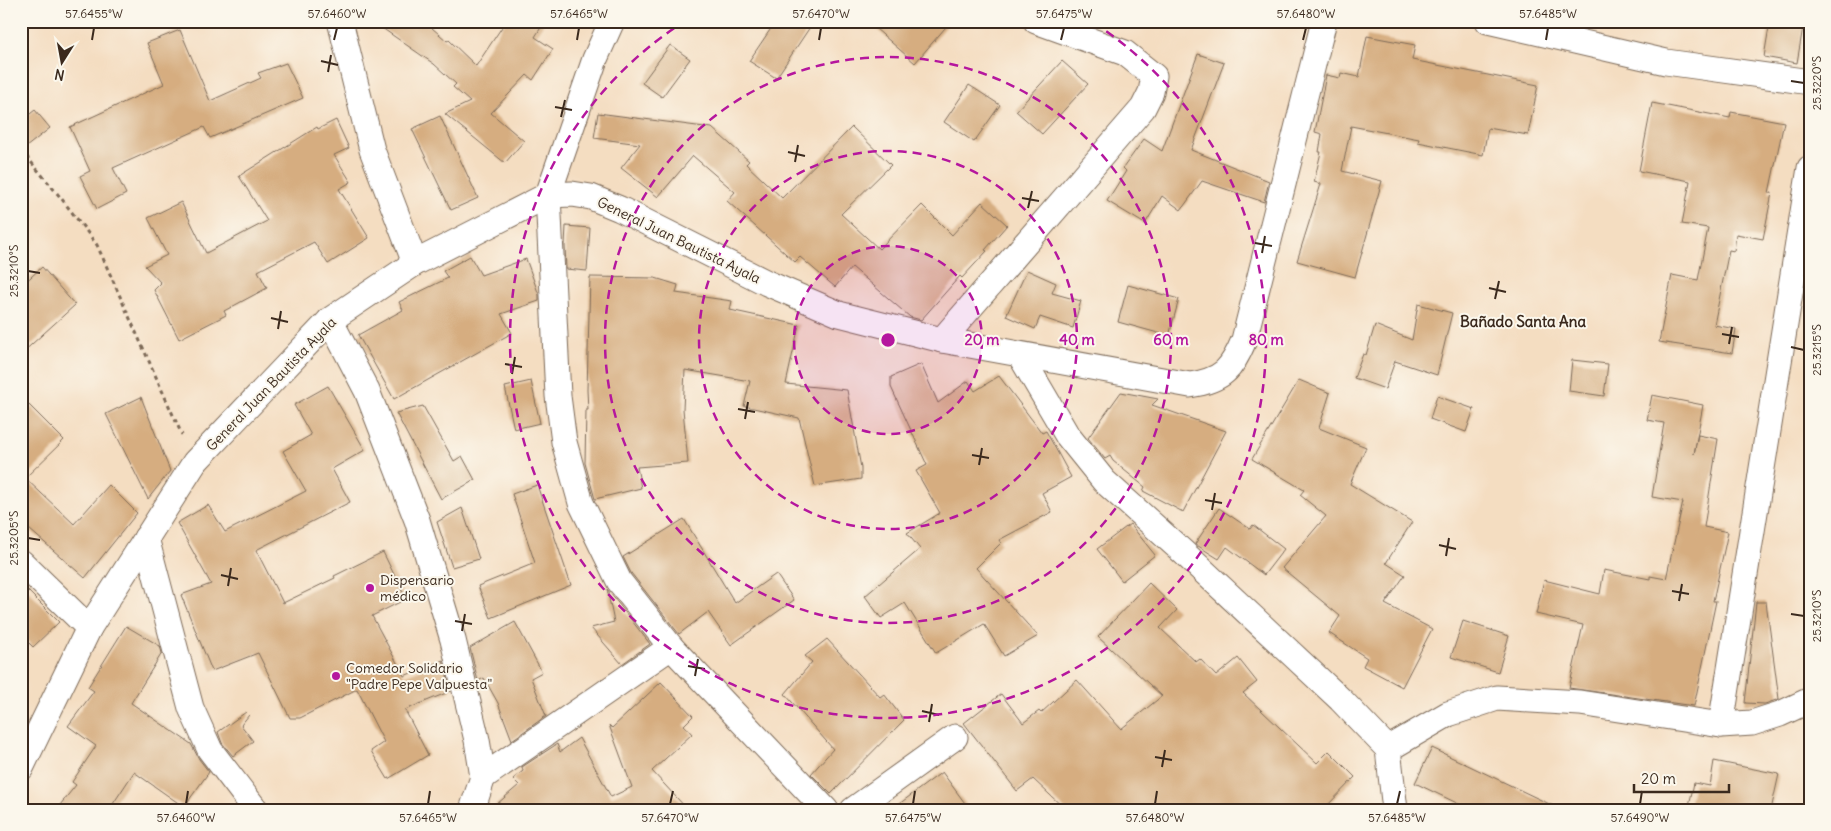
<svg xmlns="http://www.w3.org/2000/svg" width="1831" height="831" font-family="Delius,sans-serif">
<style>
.building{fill:#d6ad80}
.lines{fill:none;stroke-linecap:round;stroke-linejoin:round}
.street-casing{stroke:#7c6957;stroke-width:27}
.path{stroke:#7c6957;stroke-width:3;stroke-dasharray:4 4;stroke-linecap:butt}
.street{stroke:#fff;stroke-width:25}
.ticks{fill:none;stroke:#3b2a1e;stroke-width:2}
.ring{fill:none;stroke:#b5179e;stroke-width:2.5;stroke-dasharray:9 6}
.poi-dot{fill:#b5179e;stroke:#fbf7ec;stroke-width:2}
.labels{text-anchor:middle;stroke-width:4;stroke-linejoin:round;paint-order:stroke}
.street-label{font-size:14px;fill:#3b2a1e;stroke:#fbf7ec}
.poi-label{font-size:14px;fill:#3b2a1e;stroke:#fbf7ec;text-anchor:start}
.neighbourhood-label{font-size:15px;font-weight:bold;fill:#3b2a1e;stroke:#fbf7ec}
.centre{fill:#b5179e;stroke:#fbf7ec;stroke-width:2.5}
.ring-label{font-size:15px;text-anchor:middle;font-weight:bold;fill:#b5179e;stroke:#fbf7ec;stroke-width:4;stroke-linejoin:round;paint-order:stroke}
.neatline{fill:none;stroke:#3b2a1e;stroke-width:2}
.ticks-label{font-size:12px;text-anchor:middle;fill:#3b2a1e}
</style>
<rect width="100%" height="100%" fill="#fbf7ec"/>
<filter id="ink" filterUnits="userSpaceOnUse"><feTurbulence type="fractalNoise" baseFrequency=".02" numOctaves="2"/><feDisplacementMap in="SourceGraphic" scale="10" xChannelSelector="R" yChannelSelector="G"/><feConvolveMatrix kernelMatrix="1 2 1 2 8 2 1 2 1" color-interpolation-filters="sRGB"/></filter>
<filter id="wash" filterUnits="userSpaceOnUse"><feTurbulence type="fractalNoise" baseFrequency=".0096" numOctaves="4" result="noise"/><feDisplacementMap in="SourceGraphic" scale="20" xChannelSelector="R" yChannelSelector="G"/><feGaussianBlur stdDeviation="1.12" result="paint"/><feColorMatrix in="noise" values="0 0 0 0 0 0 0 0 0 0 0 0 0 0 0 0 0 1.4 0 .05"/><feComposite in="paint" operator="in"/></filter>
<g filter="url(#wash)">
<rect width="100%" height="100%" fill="#f4ddc1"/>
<g id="blocks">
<g class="building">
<path d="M 372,21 L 424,21 L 447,41 L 449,40 L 476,66 L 506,21 L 545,21 L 535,37 L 553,49 L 533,80 L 527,75 L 491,113 L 524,141 L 505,163 L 445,114 L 470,102 L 453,87 L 456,84 L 434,64 Z"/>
<path d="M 776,21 L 814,21 L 776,78 L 749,61 Z"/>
<path d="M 867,21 L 951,21 L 915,63 Z"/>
<path d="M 1770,21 L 1804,21 L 1797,63 L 1764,57 Z"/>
<path d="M 180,30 L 210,101 L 261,78 L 258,73 L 286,63 L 303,98 L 210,138 L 204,127 L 113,168 L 126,194 L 97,209 L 80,176 L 90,171 L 70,127 L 164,84 L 147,43 Z"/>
<path d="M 1367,36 L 1415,45 L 1412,60 L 1538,85 L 1528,135 L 1488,128 L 1483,155 L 1418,142 L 1419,139 L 1351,126 L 1342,171 L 1382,181 L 1355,277 L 1297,261 L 1321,184 L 1314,182 L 1321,152 L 1319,152 L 1322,134 L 1315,132 L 1326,75 L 1340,78 L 1341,73 L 1359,77 Z"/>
<path d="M 670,45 L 690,59 L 662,97 L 642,83 Z"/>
<path d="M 1198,54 L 1224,63 L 1191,150 L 1269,181 L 1264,202 L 1202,181 L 1181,210 L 1162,196 L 1145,224 L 1107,201 L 1126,171 L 1123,168 L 1144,139 L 1162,151 Z"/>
<path d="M 1062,61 L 1088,84 L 1042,134 L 1016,111 Z"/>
<path d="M 969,85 L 1000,105 L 974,142 L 944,122 Z"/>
<path d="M 1652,103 L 1730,118 L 1731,112 L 1784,122 L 1769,193 L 1772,193 L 1763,239 L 1736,234 L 1734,251 L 1729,250 L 1714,325 L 1736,329 L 1732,353 L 1659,342 L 1672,275 L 1698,280 L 1708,228 L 1682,224 L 1690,181 L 1639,171 Z"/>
<path d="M 35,110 L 50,128 L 21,151 L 21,121 Z"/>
<path d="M 598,113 L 712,128 L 749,161 L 746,164 L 782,198 L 852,127 L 891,165 L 841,214 L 879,249 L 922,205 L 952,235 L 982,202 L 1007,225 L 985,250 L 987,251 L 962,278 L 960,276 L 921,320 L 910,317 L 852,267 L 835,287 L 800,257 L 795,262 L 727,201 L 735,192 L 693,156 L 658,197 L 621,168 L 640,144 L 594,138 Z"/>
<path d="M 440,116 L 478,198 L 451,210 L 412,129 Z"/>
<path d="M 336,120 L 349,148 L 334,155 L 351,182 L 339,189 L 369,238 L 328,264 L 314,242 L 258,271 L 267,288 L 224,311 L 226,315 L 179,339 L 154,290 L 161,283 L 145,266 L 167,255 L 148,218 L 181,202 L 206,253 L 267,221 L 239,176 L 317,127 L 318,129 Z"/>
<path d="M 566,226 L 590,228 L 587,271 L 566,269 L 565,245 Z"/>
<path d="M 470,256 L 481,275 L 526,259 L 539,295 L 539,301 L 501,314 L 512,333 L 394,399 L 358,335 L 403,310 L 399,302 L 448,278 L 443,271 Z"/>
<path d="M 42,267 L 75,305 L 21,354 L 21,286 Z"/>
<path d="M 1027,270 L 1056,283 L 1052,293 L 1081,301 L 1073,328 L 1040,317 L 1035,329 L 1006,316 Z"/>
<path d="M 590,277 L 655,278 L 678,285 L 676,293 L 732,301 L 730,310 L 799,325 L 786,384 L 847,390 L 861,468 L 861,479 L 815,486 L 799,418 L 744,406 L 750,381 L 685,370 L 683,409 L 688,463 L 637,467 L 641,488 L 595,499 L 585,463 L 586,410 L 588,410 L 587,390 Z"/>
<path d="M 1128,285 L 1179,299 L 1169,336 L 1118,322 Z"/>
<path d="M 1418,304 L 1452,313 L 1437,375 L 1395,361 L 1385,389 L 1354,378 L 1363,354 L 1366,355 L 1375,325 L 1412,340 Z"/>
<path d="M 1572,360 L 1608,364 L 1604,396 L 1569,391 Z"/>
<path d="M 921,364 L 938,403 L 968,381 L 975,391 L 999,376 L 1042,433 L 1046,431 L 1071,477 L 1042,493 L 1052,512 L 999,540 L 1001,543 L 976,568 L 1038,636 L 1004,656 L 984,624 L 936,653 L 905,603 L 881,618 L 865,596 L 920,549 L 907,533 L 940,513 L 916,471 L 927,465 L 891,387 L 891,377 Z"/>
<path d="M 1299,380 L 1330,393 L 1319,428 L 1366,447 L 1350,484 L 1412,522 L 1386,563 L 1405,575 L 1385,604 L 1432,629 L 1402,687 L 1363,666 L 1367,658 L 1329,633 L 1340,616 L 1282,568 L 1326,516 L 1300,495 L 1304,490 L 1252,459 Z"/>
<path d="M 531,381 L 540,423 L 514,429 L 505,387 Z"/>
<path d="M 328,386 L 365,450 L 332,469 L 350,502 L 256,550 L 283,603 L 335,578 L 334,576 L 383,552 L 406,599 L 372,616 L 404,676 L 443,660 L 451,691 L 405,710 L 428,755 L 388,779 L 371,751 L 384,742 L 357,689 L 300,718 L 290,718 L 258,653 L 212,671 L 181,595 L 211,584 L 177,523 L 208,505 L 225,532 L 306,491 L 283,451 L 311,435 L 294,405 Z"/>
<path d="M 1121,392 L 1158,399 L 1152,405 L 1226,431 L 1183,512 L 1143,491 L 1145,487 L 1113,461 L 1110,456 L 1105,459 L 1088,438 Z"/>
<path d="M 1652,395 L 1703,405 L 1694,454 L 1698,435 L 1718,439 L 1704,527 L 1728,532 L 1713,601 L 1716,601 L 1694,706 L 1569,688 L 1583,625 L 1536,614 L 1544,580 L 1600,594 L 1604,570 L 1650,579 L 1650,576 L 1666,579 L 1683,502 L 1652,497 L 1664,423 L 1647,420 Z"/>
<path d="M 1437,396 L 1474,409 L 1466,432 L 1430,419 Z"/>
<path d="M 21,397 L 64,440 L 25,478 L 74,524 L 109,485 L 137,513 L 85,578 L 21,522 Z"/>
<path d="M 141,397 L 170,471 L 148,499 L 106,414 Z"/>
<path d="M 423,406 L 454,461 L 462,456 L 475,480 L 441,499 L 396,413 Z"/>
<path d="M 537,485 L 571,585 L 491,618 L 478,586 L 535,563 L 512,494 Z"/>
<path d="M 462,508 L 479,559 L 452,567 L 437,522 Z"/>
<path d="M 1219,508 L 1250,529 L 1253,525 L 1284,549 L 1264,575 L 1227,547 L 1219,559 L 1195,544 Z"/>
<path d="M 684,519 L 735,603 L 776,574 L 794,600 L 731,645 L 708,612 L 679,634 L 631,573 L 623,557 Z"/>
<path d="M 1130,524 L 1155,555 L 1122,581 L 1097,549 Z"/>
<path d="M 1149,583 L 1177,610 L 1160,628 L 1196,662 L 1200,659 L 1216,676 L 1238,658 L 1257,682 L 1243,693 L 1317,763 L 1329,751 L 1355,777 L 1323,810 L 1066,810 L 1033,779 L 1017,791 L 964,723 L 1001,694 L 1023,723 L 1039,711 L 1041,713 L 1077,680 L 1121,729 L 1162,696 L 1098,637 Z"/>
<path d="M 21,584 L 59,622 L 33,647 L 21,635 Z"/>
<path d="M 607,589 L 650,644 L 622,664 L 591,628 L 614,622 Z"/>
<path d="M 1756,602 L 1766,602 L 1779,699 L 1765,704 L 1745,703 Z"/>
<path d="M 1463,621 L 1509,636 L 1498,672 L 1451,657 Z"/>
<path d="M 515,622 L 542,672 L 531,678 L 546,716 L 512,740 L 498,703 L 484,678 L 478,681 L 470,648 Z"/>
<path d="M 126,626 L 160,646 L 162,653 L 131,703 L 191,744 L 199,759 L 209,772 L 184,807 L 134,772 L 109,810 L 56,810 L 76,785 L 72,782 L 96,746 L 68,726 L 94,691 L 88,687 Z"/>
<path d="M 827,639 L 880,697 L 884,694 L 904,720 L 831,794 L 811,774 L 833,749 L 785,694 L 812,662 L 805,656 Z"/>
<path d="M 661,682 L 693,716 L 684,725 L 692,734 L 652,771 L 688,810 L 490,810 L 519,785 L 513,779 L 523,771 L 522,767 L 557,744 L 560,752 L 579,738 L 611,797 L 632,787 L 609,725 L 612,728 Z"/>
<path d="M 246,712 L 249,715 L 241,725 L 253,741 L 233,756 L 222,743 L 218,732 Z"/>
<path d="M 1432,748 L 1562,810 L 1459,810 L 1461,805 L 1415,783 Z"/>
<path d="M 1714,761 L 1779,774 L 1771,810 L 1688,810 L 1694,783 L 1710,786 Z"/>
<path d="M 942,772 L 970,810 L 891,810 Z"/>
</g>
</g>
</g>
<g filter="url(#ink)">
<use href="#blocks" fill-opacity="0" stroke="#7c6957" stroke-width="1"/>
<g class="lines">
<defs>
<g id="street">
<path d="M 340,21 L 372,150 L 415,263"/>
<path d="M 612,21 L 595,59 L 548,195 L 558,396 L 564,442 L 581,503 L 619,581 L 671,647 L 826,810"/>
<path d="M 1488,21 L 1666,62 L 1810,82"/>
<path d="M 330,320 L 367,391 L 417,520 L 453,640 L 477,740 L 483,777 L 472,810"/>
<path d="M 942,340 L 1143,108 L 1151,92 L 1154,76 L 1125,53 L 1036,21"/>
<path d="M 1020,355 L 1067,435 L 1104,481 L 1183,552 L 1341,700 L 1388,749 L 1395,810"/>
<path d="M 146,538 L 191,708 L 210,750 L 256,810"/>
<path d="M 21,562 L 89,628"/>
<path d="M 1721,725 L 1810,168"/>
<path d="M 1388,749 L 1448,714 L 1497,698 L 1580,703 L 1721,725 L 1752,723 L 1780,714 L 1810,700"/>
<path d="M 21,768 L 89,628 L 195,462 L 330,320 L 415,263 L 548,195 L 572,194 L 591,197 L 620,209 L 767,283 L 839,314 L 942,340 L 1190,385 C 1223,380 1232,369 1244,340 L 1324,21"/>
<path d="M 483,777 L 671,647"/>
<path d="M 853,810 L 955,737"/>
</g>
</defs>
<use href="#street" class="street-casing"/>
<path class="path" d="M 21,150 L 61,198 L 97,245 L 182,435"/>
<use href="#street" class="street"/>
</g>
</g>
<path class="ticks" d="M 92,40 L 94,28M 334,40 L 337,28M 577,40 L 579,28M 819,40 L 821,28M 1061,40 L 1064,28M 1303,40 L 1306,28M 1546,40 L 1548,28M 321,61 L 338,65M 328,72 L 331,55M 1791,81 L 1804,83M 555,107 L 572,110M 561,117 L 565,100M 788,152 L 805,156M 795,162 L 798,145M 1022,198 L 1039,201M 1028,208 L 1032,191M 1255,243 L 1272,246M 1262,253 L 1265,236M 28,271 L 40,273M 1489,288 L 1506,292M 1495,299 L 1499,281M 271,318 L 288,322M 278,329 L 281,311M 1722,334 L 1739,337M 1729,344 L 1732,327M 1791,347 L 1804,350M 505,364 L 522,367M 512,374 L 515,357M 738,409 L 755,412M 745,419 L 748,402M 972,455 L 989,458M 979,465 L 982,448M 1205,500 L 1222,503M 1212,510 L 1215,493M 28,538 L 40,540M 1439,545 L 1456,549M 1446,556 L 1449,538M 221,575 L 238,579M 228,586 L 231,568M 1672,591 L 1689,594M 1679,601 L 1682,584M 1791,614 L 1804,616M 455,621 L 472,624M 462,631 L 465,614M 688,666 L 705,669M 695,676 L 698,659M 922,711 L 939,715M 929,722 L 932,704M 1155,757 L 1172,760M 1162,767 L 1165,750M 186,804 L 188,791M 428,804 L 430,791M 670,804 L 673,791M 913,804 L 915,791M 1155,804 L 1157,791M 1397,804 L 1400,791M 1640,804 L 1642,791"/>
<circle cx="888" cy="340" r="94" fill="#b5179e" fill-opacity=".12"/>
<g class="ring">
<circle cx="888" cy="340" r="94"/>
<circle cx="888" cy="340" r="189"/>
<circle cx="888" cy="340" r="283"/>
<path d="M1094 23A378 378 0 1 1 682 23"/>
</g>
<g class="poi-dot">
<circle cx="370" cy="588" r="5"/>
<circle cx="336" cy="676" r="5"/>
</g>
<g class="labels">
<g class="street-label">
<text transform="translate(679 240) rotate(26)" y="5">General Juan Bautista Ayala</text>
<text transform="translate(271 384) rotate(-46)" y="5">General Juan Bautista Ayala</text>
</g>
<g class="poi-label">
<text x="380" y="585">Dispensario<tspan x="380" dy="16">médico</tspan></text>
<text x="346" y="673">Comedor Solidario<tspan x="346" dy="16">"Padre Pepe Valpuesta"</tspan></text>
</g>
<g class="neighbourhood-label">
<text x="1523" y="327">Bañado Santa Ana</text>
</g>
</g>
<circle cx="888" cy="340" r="8" class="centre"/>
<g class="ring-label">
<text x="982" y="345">20 m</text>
<text x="1077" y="345">40 m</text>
<text x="1171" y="345">60 m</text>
<text x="1266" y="345">80 m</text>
</g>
<rect width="1831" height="831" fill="none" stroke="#fbf7ec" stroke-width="55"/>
<g transform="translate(62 62) rotate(191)" stroke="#fbf7ec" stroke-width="4" paint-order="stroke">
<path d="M0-4L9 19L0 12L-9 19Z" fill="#3b2a1e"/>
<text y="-8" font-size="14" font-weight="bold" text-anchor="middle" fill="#3b2a1e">N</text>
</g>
<path d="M1634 784v8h95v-8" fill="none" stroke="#3b2a1e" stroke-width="2.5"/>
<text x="1641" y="784" font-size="15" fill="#3b2a1e" stroke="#fbf7ec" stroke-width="4" paint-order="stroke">20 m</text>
<rect x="28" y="28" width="1776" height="776" class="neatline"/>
<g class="ticks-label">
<text x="94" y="18">57.6455°W</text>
<text x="337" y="18">57.6460°W</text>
<text x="579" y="18">57.6465°W</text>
<text x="821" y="18">57.6470°W</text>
<text x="1064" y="18">57.6475°W</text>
<text x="1306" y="18">57.6480°W</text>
<text x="1548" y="18">57.6485°W</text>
<text transform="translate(1817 83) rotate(-90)" y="4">25.3220°S</text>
<text transform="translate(14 271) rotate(-90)" y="4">25.3210°S</text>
<text transform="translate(1817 350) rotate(-90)" y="4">25.3215°S</text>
<text transform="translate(14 538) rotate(-90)" y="4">25.3205°S</text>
<text transform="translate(1817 616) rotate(-90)" y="4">25.3210°S</text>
<text x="186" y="822">57.6460°W</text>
<text x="428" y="822">57.6465°W</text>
<text x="670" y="822">57.6470°W</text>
<text x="913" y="822">57.6475°W</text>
<text x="1155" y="822">57.6480°W</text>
<text x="1397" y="822">57.6485°W</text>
<text x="1640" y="822">57.6490°W</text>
</g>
</svg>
